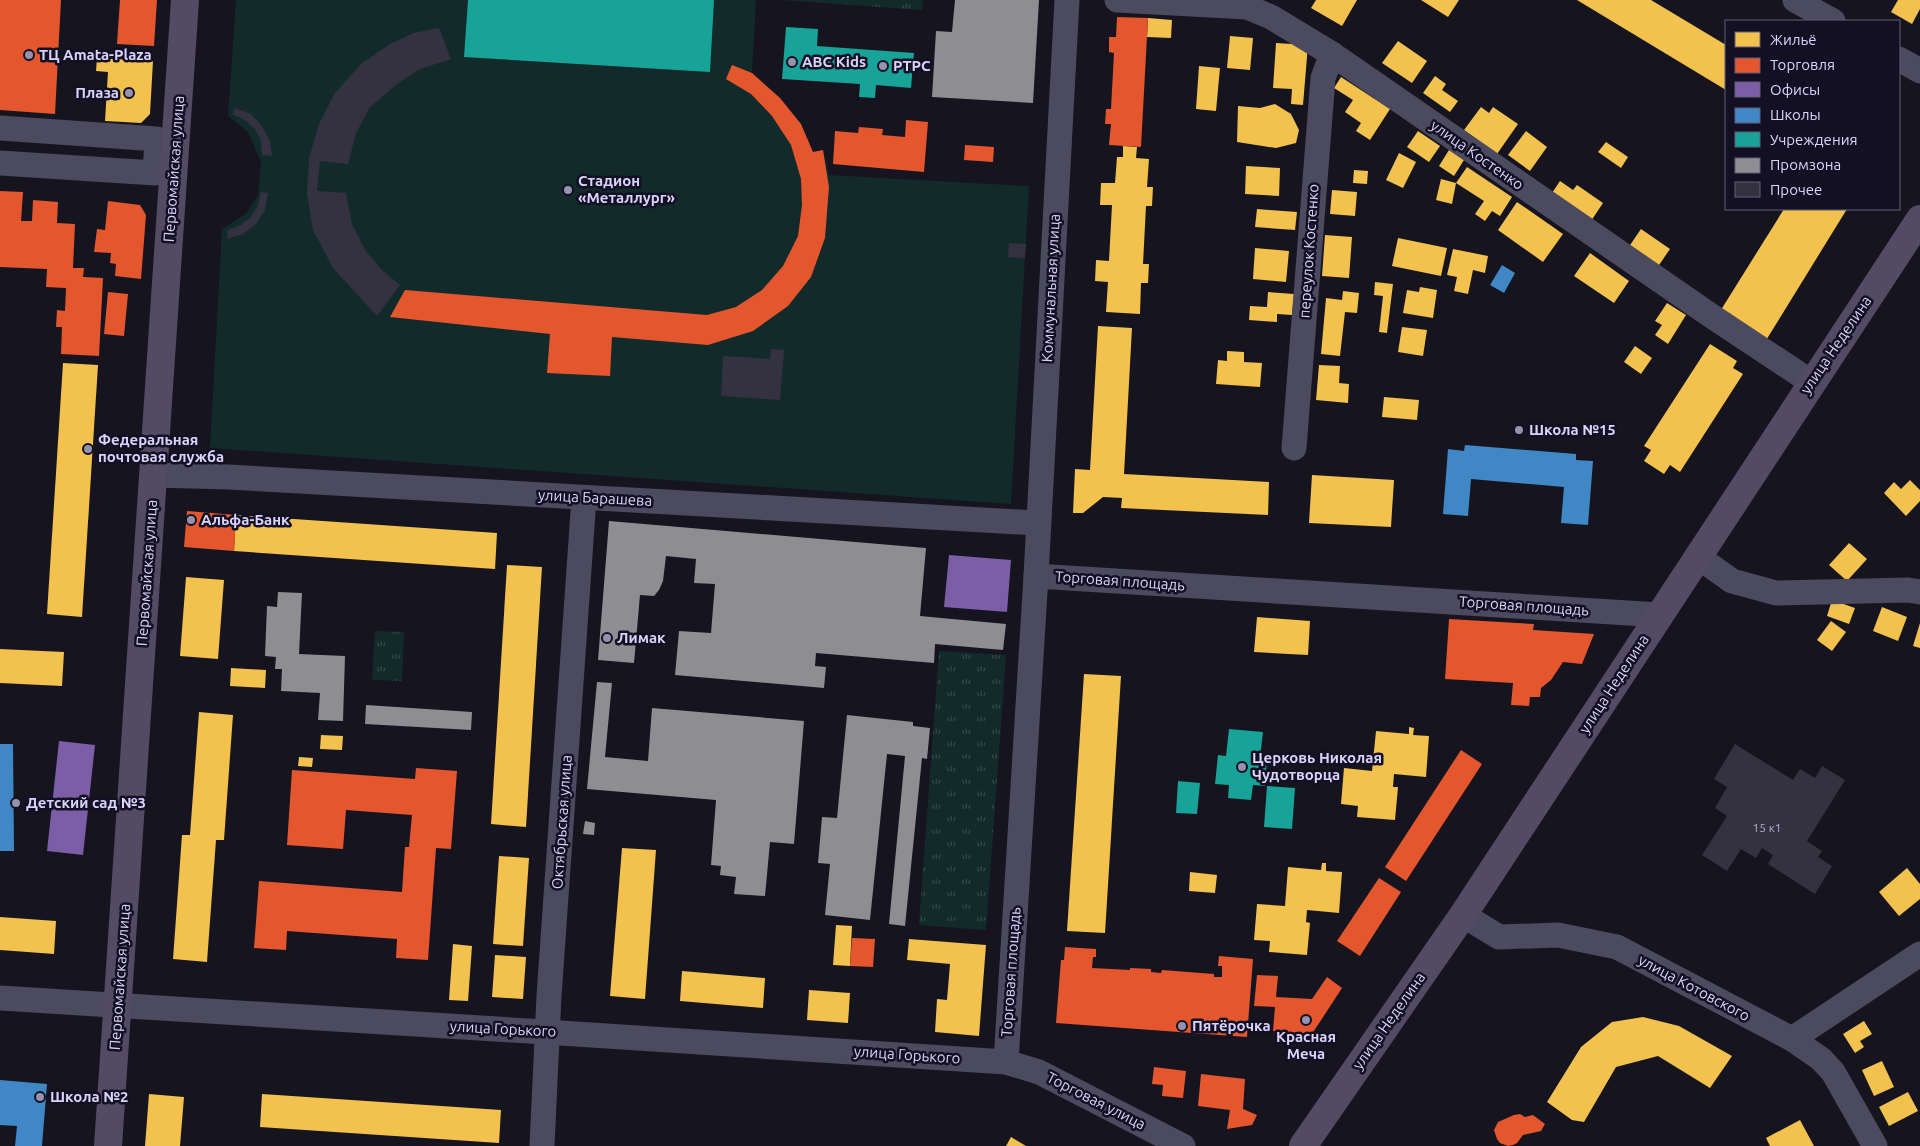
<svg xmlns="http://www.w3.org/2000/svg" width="1920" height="1146" font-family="Ubuntu,sans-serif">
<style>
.grass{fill:url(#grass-tufts)}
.pitch{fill:#132a2a}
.homes{fill:#f2c14e}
.shops{fill:#e4572e}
.offices{fill:#7b5ea7}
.schools{fill:#3f88c5}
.public{fill:#17a398}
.industry{fill:#8d8d92}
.building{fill:#343241}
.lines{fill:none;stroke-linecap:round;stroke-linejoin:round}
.minor{stroke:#4b4a5f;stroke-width:25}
.major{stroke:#534b63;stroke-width:28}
.poi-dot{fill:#9591af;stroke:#131023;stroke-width:2}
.labels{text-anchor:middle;stroke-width:5;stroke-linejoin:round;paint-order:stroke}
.number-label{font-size:12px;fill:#b0accd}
.poi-label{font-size:15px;font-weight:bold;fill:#dad4fc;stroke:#131023;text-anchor:start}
.street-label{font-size:15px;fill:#dad4fc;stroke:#131023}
</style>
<defs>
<pattern id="grass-tufts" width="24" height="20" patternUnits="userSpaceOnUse" patternTransform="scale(1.25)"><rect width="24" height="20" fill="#132a2a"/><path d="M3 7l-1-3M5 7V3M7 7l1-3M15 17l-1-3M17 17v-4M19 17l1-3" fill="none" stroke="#35484a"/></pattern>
</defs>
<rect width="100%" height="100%" fill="#16141f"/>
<g class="grass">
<path d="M 782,0 L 923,0 L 922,10 Z"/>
<path d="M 375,631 L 404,632 L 402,681 L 372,680 Z"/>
<path d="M 939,651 L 1006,655 L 986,930 L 919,925 Z"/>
</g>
<path class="pitch" d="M 236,0 L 756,0 L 752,73 L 813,152 L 823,150 L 829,175 L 1029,186 L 1011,504 L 210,448 L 222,229 L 246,214 L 258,195 L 261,162 L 248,132 L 228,116 Z"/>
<g class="homes">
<path d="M 1316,0 L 1357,0 L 1342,26 L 1311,8 Z"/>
<path d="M 1421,0 L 1459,0 L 1448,17 Z"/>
<path d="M 1577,0 L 1651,0 L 1726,45 L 1726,90 Z"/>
<path d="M 1898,0 L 1920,0 L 1920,9 L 1912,24 L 1891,12 Z"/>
<path d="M 1148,18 L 1172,20 L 1171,38 L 1147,37 Z"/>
<path d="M 1230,36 L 1253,38 L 1250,70 L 1227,68 Z"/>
<path d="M 1398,41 L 1427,61 L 1412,83 L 1382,63 Z"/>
<path d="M 1276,43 L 1308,45 L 1303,105 L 1291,104 L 1292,89 L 1273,88 Z"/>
<path d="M 97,58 L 153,61 L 150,114 L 141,123 L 105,121 L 108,72 L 96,71 Z"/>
<path d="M 1199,66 L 1220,68 L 1216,111 L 1196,109 Z"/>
<path d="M 1435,76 L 1446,84 L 1442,90 L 1458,101 L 1450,112 L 1423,93 Z"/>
<path d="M 1341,77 L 1390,109 L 1370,140 L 1356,131 L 1361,123 L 1345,112 L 1353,100 L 1334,88 Z"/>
<path d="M 1275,104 L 1291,114 L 1299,130 L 1296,143 L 1276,148 L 1237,142 L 1238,106 L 1260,108 Z"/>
<path d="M 1481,107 L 1489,113 L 1493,107 L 1518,124 L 1497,154 L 1464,130 Z"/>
<path d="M 1418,131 L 1440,146 L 1429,162 L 1407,147 Z"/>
<path d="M 1526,131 L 1547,147 L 1530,171 L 1508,155 Z"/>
<path d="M 1606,142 L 1628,157 L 1621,168 L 1598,152 Z"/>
<path d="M 1123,146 L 1137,147 L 1136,158 L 1149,159 L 1147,187 L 1153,187 L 1152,206 L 1146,206 L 1143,264 L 1149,264 L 1148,283 L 1141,283 L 1140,314 L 1106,312 L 1108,282 L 1095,281 L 1096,260 L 1109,261 L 1112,205 L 1100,205 L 1101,183 L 1115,183 L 1117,157 L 1123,157 Z"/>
<path d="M 1449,150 L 1464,160 L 1454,176 L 1439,166 Z"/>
<path d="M 1399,153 L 1416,162 L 1403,188 L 1386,180 Z"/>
<path d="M 1246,166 L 1280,168 L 1279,196 L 1245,194 Z"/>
<path d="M 1467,167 L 1512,197 L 1500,216 L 1492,211 L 1485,221 L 1475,214 L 1484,201 L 1456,183 Z"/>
<path d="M 1354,170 L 1368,171 L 1367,184 L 1353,183 Z"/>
<path d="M 1441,179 L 1456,183 L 1452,204 L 1436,200 Z"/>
<path d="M 1560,181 L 1573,190 L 1577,185 L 1603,203 L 1591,221 L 1552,193 Z"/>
<path d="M 1332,190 L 1357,192 L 1355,216 L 1330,214 Z"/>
<path d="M 1517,202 L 1563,234 L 1543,262 L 1498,230 Z"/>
<path d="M 1257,209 L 1297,212 L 1295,230 L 1255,227 Z"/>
<path d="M 1784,209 L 1847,209 L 1765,342 L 1719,313 Z"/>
<path d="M 1641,229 L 1670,249 L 1657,268 L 1628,248 Z"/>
<path d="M 1325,235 L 1352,237 L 1349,278 L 1322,276 Z"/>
<path d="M 1398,238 L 1447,248 L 1441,276 L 1392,266 Z"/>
<path d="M 1255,248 L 1289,251 L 1286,282 L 1253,279 Z"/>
<path d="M 1453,249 L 1488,256 L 1485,273 L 1473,270 L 1468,294 L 1454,291 L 1457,277 L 1447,275 Z"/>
<path d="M 1590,253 L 1629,281 L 1614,303 L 1574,276 Z"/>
<path d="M 1375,282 L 1393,284 L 1387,333 L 1379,332 L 1383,296 L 1374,295 Z"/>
<path d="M 1420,287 L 1437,290 L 1433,318 L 1403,313 L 1407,290 L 1419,292 Z"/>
<path d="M 1343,291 L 1359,293 L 1357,313 L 1345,312 L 1340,356 L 1321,354 L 1326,298 L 1342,300 Z"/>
<path d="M 1268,292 L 1294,294 L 1292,315 L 1277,314 L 1277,322 L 1249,320 L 1250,306 L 1267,307 Z"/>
<path d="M 1667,303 L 1686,315 L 1668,344 L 1655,335 L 1662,325 L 1655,321 Z"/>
<path d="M 1098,326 L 1132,328 L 1124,474 L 1269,482 L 1268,515 L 1121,508 L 1122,498 L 1103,497 L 1083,513 L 1073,513 L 1075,469 L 1090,470 Z"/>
<path d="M 1402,327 L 1427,330 L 1423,356 L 1398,352 Z"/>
<path d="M 1710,344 L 1737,361 L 1733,368 L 1743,374 L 1680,472 L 1670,465 L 1664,474 L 1644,461 L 1651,450 L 1644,446 Z"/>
<path d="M 1635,346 L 1652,358 L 1641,374 L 1624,362 Z"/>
<path d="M 1227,351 L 1244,352 L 1244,362 L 1262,363 L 1260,387 L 1216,384 L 1218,360 L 1227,361 Z"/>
<path d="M 63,363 L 98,365 L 82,617 L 47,614 Z"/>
<path d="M 1319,365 L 1340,366 L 1339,383 L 1349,384 L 1348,403 L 1316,400 Z"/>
<path d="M 1384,397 L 1419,400 L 1417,420 L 1382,417 Z"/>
<path d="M 1312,475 L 1394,480 L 1391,527 L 1309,523 Z"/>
<path d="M 1910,480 L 1920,490 L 1920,501 L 1906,516 L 1884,493 L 1894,482 L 1901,489 Z"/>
<path d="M 236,515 L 497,533 L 495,569 L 234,551 Z"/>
<path d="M 1849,543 L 1867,559 L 1847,581 L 1829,565 Z"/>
<path d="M 507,565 L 542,567 L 526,827 L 491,824 Z"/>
<path d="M 186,577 L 224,580 L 218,659 L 180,656 Z"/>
<path d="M 1832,600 L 1855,608 L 1849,624 L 1827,616 Z"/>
<path d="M 1882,607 L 1907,617 L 1898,641 L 1873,631 Z"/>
<path d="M 1257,617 L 1310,621 L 1308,655 L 1254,652 Z"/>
<path d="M 1831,621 L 1846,632 L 1832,651 L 1817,640 Z"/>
<path d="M 1920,623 L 1920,648 L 1913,646 Z"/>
<path d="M 0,649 L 64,652 L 62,686 L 0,683 Z"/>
<path d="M 231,668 L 266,670 L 265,688 L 230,686 Z"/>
<path d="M 1084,674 L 1121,676 L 1105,933 L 1067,931 Z"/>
<path d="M 199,712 L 233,715 L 224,840 L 216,840 L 207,962 L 173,959 L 182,835 L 190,835 Z"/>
<path d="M 1409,727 L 1414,728 L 1413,735 L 1429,736 L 1426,777 L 1394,774 L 1393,787 L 1398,787 L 1395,820 L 1357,817 L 1358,806 L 1341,804 L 1344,768 L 1372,771 L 1376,731 L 1409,734 Z"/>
<path d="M 321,735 L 343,736 L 342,750 L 320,749 Z"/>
<path d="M 299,757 L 313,758 L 312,767 L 298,766 Z"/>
<path d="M 622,848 L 656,850 L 645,999 L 610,996 Z"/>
<path d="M 499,856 L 529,858 L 523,946 L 493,944 Z"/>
<path d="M 1322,863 L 1326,863 L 1326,871 L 1342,872 L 1339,913 L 1307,910 L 1306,922 L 1310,923 L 1307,955 L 1269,952 L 1270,941 L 1254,940 L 1257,904 L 1285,906 L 1288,867 L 1321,870 Z"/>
<path d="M 1907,868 L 1920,884 L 1920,899 L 1899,916 L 1879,892 Z"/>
<path d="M 1190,872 L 1217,875 L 1215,893 L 1189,891 Z"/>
<path d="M 0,917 L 56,921 L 54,954 L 0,950 Z"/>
<path d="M 836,925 L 852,926 L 850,966 L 833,965 Z"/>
<path d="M 909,939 L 986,945 L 979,1036 L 935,1032 L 937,999 L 947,1000 L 950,964 L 907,960 Z"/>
<path d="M 453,944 L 472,946 L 468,1001 L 449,1000 Z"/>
<path d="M 495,955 L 526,957 L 523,999 L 492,997 Z"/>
<path d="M 682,971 L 765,978 L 763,1008 L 680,1001 Z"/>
<path d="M 809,990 L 850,993 L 848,1023 L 807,1020 Z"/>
<path d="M 1643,1017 L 1679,1026 L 1732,1056 L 1710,1088 L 1658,1056 L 1616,1067 L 1584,1122 L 1572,1120 L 1547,1102 L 1581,1047 L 1612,1022 Z"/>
<path d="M 1864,1021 L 1872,1034 L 1860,1041 L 1864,1047 L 1855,1053 L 1843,1034 Z"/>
<path d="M 1882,1061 L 1894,1087 L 1874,1096 L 1862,1070 Z"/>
<path d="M 1908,1092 L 1918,1111 L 1889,1126 L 1879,1107 Z"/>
<path d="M 149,1094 L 184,1097 L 180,1146 L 145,1146 Z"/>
<path d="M 262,1094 L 501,1110 L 499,1143 L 260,1127 Z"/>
<path d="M 1800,1120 L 1814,1146 L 1770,1146 L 1766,1138 Z"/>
<path d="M 1011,1137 L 1026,1146 L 1006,1146 Z"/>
</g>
<g class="shops">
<path d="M 0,0 L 61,0 L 55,114 L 0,110 Z"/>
<path d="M 120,0 L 157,0 L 154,46 L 117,44 Z"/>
<path d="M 1117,17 L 1148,18 L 1141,147 L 1109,145 L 1111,124 L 1105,124 L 1106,109 L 1111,109 L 1114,53 L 1109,52 L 1109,37 L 1116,37 Z"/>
<path d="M 732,65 L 752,73 L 780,98 L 801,124 L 813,152 L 823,150 L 829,187 L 825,238 L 811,277 L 788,306 L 753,331 L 708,345 L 612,337 L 610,376 L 547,373 L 550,334 L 390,317 L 405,290 L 707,315 L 736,307 L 762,290 L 783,266 L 798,236 L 802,205 L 801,179 L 791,145 L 772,116 L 751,94 L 726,79 Z"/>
<path d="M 906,120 L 928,122 L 924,172 L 833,164 L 835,131 L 858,133 L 859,127 L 883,129 L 882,135 L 905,137 Z"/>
<path d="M 965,145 L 994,147 L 993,162 L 964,160 Z"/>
<path d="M 0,191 L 23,192 L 21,221 L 32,221 L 33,200 L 58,202 L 57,223 L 75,224 L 73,268 L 84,268 L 83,277 L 103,278 L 99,356 L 61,354 L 62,327 L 56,327 L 57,310 L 65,311 L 66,288 L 46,287 L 47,269 L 0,267 Z"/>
<path d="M 108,201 L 140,205 L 146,215 L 141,279 L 115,276 L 116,264 L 110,263 L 111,253 L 94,252 L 97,229 L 105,230 Z"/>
<path d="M 108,292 L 128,294 L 124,336 L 104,334 Z"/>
<path d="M 187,511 L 236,515 L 234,551 L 184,547 Z"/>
<path d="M 1449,619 L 1534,624 L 1533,630 L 1594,634 L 1582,664 L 1563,662 L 1551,680 L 1541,688 L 1540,697 L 1530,697 L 1529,706 L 1511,705 L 1513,683 L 1445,679 Z"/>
<path d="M 1461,750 L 1482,764 L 1406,881 L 1385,867 Z"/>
<path d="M 416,768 L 457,771 L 451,849 L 436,848 L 428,960 L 396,958 L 397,939 L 287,931 L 286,950 L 254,948 L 259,881 L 402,892 L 405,847 L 409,847 L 412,815 L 346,810 L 343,849 L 287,845 L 292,770 L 415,779 Z"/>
<path d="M 1379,878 L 1401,892 L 1360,956 L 1337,941 Z"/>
<path d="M 852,938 L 875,939 L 873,967 L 850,966 Z"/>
<path d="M 1065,947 L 1096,949 L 1096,957 L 1093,957 L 1092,968 L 1130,970 L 1130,968 L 1151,969 L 1151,972 L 1161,973 L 1162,970 L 1214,974 L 1214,977 L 1222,977 L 1222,966 L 1218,966 L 1219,956 L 1253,959 L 1247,1037 L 1056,1023 L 1061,960 L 1064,960 Z"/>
<path d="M 1257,975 L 1278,976 L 1276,997 L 1312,999 L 1327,977 L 1342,988 L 1312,1034 L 1273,1031 L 1275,1007 L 1254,1006 Z"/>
<path d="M 1154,1067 L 1186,1071 L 1183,1098 L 1162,1096 L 1163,1085 L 1152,1084 Z"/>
<path d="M 1201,1074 L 1245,1079 L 1243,1109 L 1257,1115 L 1252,1125 L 1227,1129 L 1230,1110 L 1198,1106 Z"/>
<path d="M 1520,1114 L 1525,1117 L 1533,1115 L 1545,1124 L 1541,1131 L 1523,1135 L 1517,1143 L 1513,1145 L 1508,1146 L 1500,1143 L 1497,1139 L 1494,1130 L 1498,1122 L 1514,1115 Z"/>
</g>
<g class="offices">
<path d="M 949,555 L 1011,560 L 1007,612 L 944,607 Z"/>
<path d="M 59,741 L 95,745 L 83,855 L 47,851 Z"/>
</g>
<g class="schools">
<path d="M 1502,265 L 1515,273 L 1504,293 L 1490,285 Z"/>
<path d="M 1465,445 L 1576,454 L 1576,460 L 1593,461 L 1588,525 L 1561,523 L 1564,487 L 1471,479 L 1468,516 L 1443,514 L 1448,449 L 1464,451 Z"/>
<path d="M 0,744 L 13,744 L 14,851 L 0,851 Z"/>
<path d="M 0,1080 L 47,1084 L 42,1146 L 15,1146 L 17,1126 L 0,1125 Z"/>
</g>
<g class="public">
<path d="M 468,0 L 714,0 L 710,72 L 464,57 Z"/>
<path d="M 786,27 L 818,29 L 817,46 L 914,53 L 911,88 L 876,85 L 875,98 L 859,97 L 860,84 L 782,79 Z"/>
<path d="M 1229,729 L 1263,732 L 1260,758 L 1267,758 L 1265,786 L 1253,785 L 1251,800 L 1228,798 L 1229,785 L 1215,784 L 1218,755 L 1226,756 Z"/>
<path d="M 1178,781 L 1200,783 L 1197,814 L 1176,813 Z"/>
<path d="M 1267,786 L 1295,788 L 1292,829 L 1264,827 Z"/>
</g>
<g class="industry">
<path d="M 955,0 L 1039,0 L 1033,103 L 932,97 L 936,31 L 952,32 Z"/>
<path d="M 609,521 L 926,548 L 920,616 L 1006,624 L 1003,650 L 935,644 L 934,663 L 816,653 L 815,666 L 826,667 L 824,688 L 675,675 L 679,631 L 711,633 L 715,584 L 694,583 L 696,559 L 666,556 L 663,581 L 659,590 L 654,596 L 640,595 L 634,663 L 598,660 Z"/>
<path d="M 278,592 L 302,593 L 299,654 L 345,656 L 343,721 L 318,720 L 320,693 L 281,691 L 282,669 L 275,669 L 276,657 L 265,656 L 267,606 L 277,607 Z"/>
<path d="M 597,682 L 612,683 L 605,757 L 648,761 L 652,708 L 804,721 L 794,844 L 770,842 L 765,896 L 734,894 L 736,877 L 720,875 L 721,866 L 711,865 L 716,800 L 587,789 Z"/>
<path d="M 366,705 L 472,712 L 471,730 L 365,724 Z"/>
<path d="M 847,715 L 913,722 L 913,726 L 930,728 L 927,759 L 922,758 L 905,926 L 889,924 L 905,756 L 887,754 L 870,920 L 825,915 L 830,864 L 818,863 L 822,817 L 837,818 Z"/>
<path d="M 585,821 L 595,823 L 594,835 L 583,834 Z"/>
</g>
<g class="building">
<path d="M 439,28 L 451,59 L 420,69 L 397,84 L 370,107 L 356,133 L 348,164 L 320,161 L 317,191 L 346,193 L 352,224 L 365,250 L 382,270 L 400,285 L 377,316 L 333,268 L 313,230 L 307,194 L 309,158 L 319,124 L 335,93 L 362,63 L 390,44 L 414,33 Z"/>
<path d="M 235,108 L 251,114 L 262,126 L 270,141 L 272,156 L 262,155 L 261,141 L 255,129 L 245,120 L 232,114 Z"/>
<path d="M 261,192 L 268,193 L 265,210 L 256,224 L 243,234 L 227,239 L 228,230 L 241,225 L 251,217 L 258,205 Z"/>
<path d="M 1009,243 L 1026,244 L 1025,258 L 1008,257 Z"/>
<path d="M 771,349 L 784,350 L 780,400 L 721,396 L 723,356 L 770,359 Z"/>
<path d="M 1735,744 L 1793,780 L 1800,769 L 1815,778 L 1822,766 L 1845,780 L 1807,841 L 1822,851 L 1818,857 L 1832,866 L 1815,894 L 1768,864 L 1773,855 L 1762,848 L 1756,858 L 1741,849 L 1727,871 L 1702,855 L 1727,816 L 1715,808 L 1727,787 L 1714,779 Z"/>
</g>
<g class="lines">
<g class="minor">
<path d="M 1117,0 L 1247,7 L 1271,17 L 1332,54 L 1710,315 L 1811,382"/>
<path d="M 1795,0 L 1833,21"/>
<path d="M 1899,59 L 1920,71"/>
<path d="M 0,128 L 157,139 L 155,173 L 0,163"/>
<path d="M 1294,448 L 1323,78 L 1332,54"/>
<path d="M 153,475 L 228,477 L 1037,523"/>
<path d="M 1697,556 L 1732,581 L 1776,593 L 1908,590 L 1920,592"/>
<path d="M 1036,576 L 1067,0"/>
<path d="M 1463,915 L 1499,937 L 1558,935 L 1617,947 L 1792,1039 L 1821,1059 L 1833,1072 L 1875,1146"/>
<path d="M 0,998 L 576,1034 L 1006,1062 L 1039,1072 L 1183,1146"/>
<path d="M 1792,1039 L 1920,954"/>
<path d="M 1006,1062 L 1036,576 L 1660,615"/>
<path d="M 542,1146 L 549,996 L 584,498"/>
</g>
<g class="major">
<path d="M 108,1146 L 185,0"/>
<path d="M 1303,1146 L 1463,915 L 1920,219"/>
</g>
</g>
<g class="poi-dot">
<circle cx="29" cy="55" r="5"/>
<circle cx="792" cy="62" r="5"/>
<circle cx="883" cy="66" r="5"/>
<circle cx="129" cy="93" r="5"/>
<circle cx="568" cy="190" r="5"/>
<circle cx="1519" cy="430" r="5"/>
<circle cx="88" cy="449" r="5"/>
<circle cx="191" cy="520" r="5"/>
<circle cx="607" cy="638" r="5"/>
<circle cx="1242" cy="767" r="5"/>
<circle cx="16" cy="803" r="5"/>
<circle cx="1306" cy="1020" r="5"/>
<circle cx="1182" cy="1026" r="5"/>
<circle cx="40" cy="1097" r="5"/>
</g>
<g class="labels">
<g class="number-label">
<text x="1767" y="832">15 к1</text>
</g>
<g class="poi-label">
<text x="39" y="60">ТЦ Amata-Plaza</text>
<text x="802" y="67">ABC Kids</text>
<text x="893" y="71">РТРС</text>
<text x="119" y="98" text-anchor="end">Плаза</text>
<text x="578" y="186">Стадион<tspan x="578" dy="17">«Металлург»</tspan></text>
<text x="1529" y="435">Школа №15</text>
<text x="98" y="445">Федеральная<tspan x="98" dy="17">почтовая служба</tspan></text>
<text x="201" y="525">Альфа-Банк</text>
<text x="617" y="643">Лимак</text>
<text x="1252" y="763">Церковь Николая<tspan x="1252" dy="17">Чудотворца</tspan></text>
<text x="26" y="808">Детский сад №3</text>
<text x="1192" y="1031">Пятёрочка</text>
<text x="1306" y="1042" text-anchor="middle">Красная<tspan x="1306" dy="17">Меча</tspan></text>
<text x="50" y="1102">Школа №2</text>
</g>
<g class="street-label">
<text transform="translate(1477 155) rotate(35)" y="5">улица Костенко</text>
<text transform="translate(174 169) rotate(-86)" y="5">Первомайская улица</text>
<text transform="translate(1309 251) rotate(-86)" y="5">переулок Костенко</text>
<text transform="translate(1051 288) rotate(-87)" y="5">Коммунальная улица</text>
<text transform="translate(1836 345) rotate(-56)" y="5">улица Неделина</text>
<text transform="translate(595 498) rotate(3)" y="5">улица Барашева</text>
<text transform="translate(147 573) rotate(-86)" y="5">Первомайская улица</text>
<text transform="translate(1120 581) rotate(4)" y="5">Торговая площадь</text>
<text transform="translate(1524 606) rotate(4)" y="5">Торговая площадь</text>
<text transform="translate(1614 684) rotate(-57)" y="5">улица Неделина</text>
<text transform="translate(562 822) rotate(-86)" y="5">Октябрьская улица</text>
<text transform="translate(1011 972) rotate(-86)" y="5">Торговая площадь</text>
<text transform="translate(120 977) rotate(-86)" y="5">Первомайская улица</text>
<text transform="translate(1694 988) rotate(28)" y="5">улица Котовского</text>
<text transform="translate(1389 1021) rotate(-55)" y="5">улица Неделина</text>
<text transform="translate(503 1029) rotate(3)" y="5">улица Горького</text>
<text transform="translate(907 1055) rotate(4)" y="5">улица Горького</text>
<text transform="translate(1096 1101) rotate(27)" y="5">Торговая улица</text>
</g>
</g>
<rect x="1725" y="20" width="175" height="190" fill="#131023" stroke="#635e7a"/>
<rect x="1735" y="32" width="25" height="15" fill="#f2c14e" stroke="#635e7a"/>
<text x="1770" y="45" font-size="15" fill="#dad4fc">Жильё</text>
<rect x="1735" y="58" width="25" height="15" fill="#e4572e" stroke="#635e7a"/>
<text x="1770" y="70" font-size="15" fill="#dad4fc">Торговля</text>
<rect x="1735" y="82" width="25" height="15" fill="#7b5ea7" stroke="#635e7a"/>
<text x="1770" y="95" font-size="15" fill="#dad4fc">Офисы</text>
<rect x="1735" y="108" width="25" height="15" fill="#3f88c5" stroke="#635e7a"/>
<text x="1770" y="120" font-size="15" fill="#dad4fc">Школы</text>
<rect x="1735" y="132" width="25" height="15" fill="#17a398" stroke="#635e7a"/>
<text x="1770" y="145" font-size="15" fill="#dad4fc">Учреждения</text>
<rect x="1735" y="158" width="25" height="15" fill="#8d8d92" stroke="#635e7a"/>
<text x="1770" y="170" font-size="15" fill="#dad4fc">Промзона</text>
<rect x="1735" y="182" width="25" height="15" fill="#343241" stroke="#635e7a"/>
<text x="1770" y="195" font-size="15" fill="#dad4fc">Прочее</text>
</svg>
